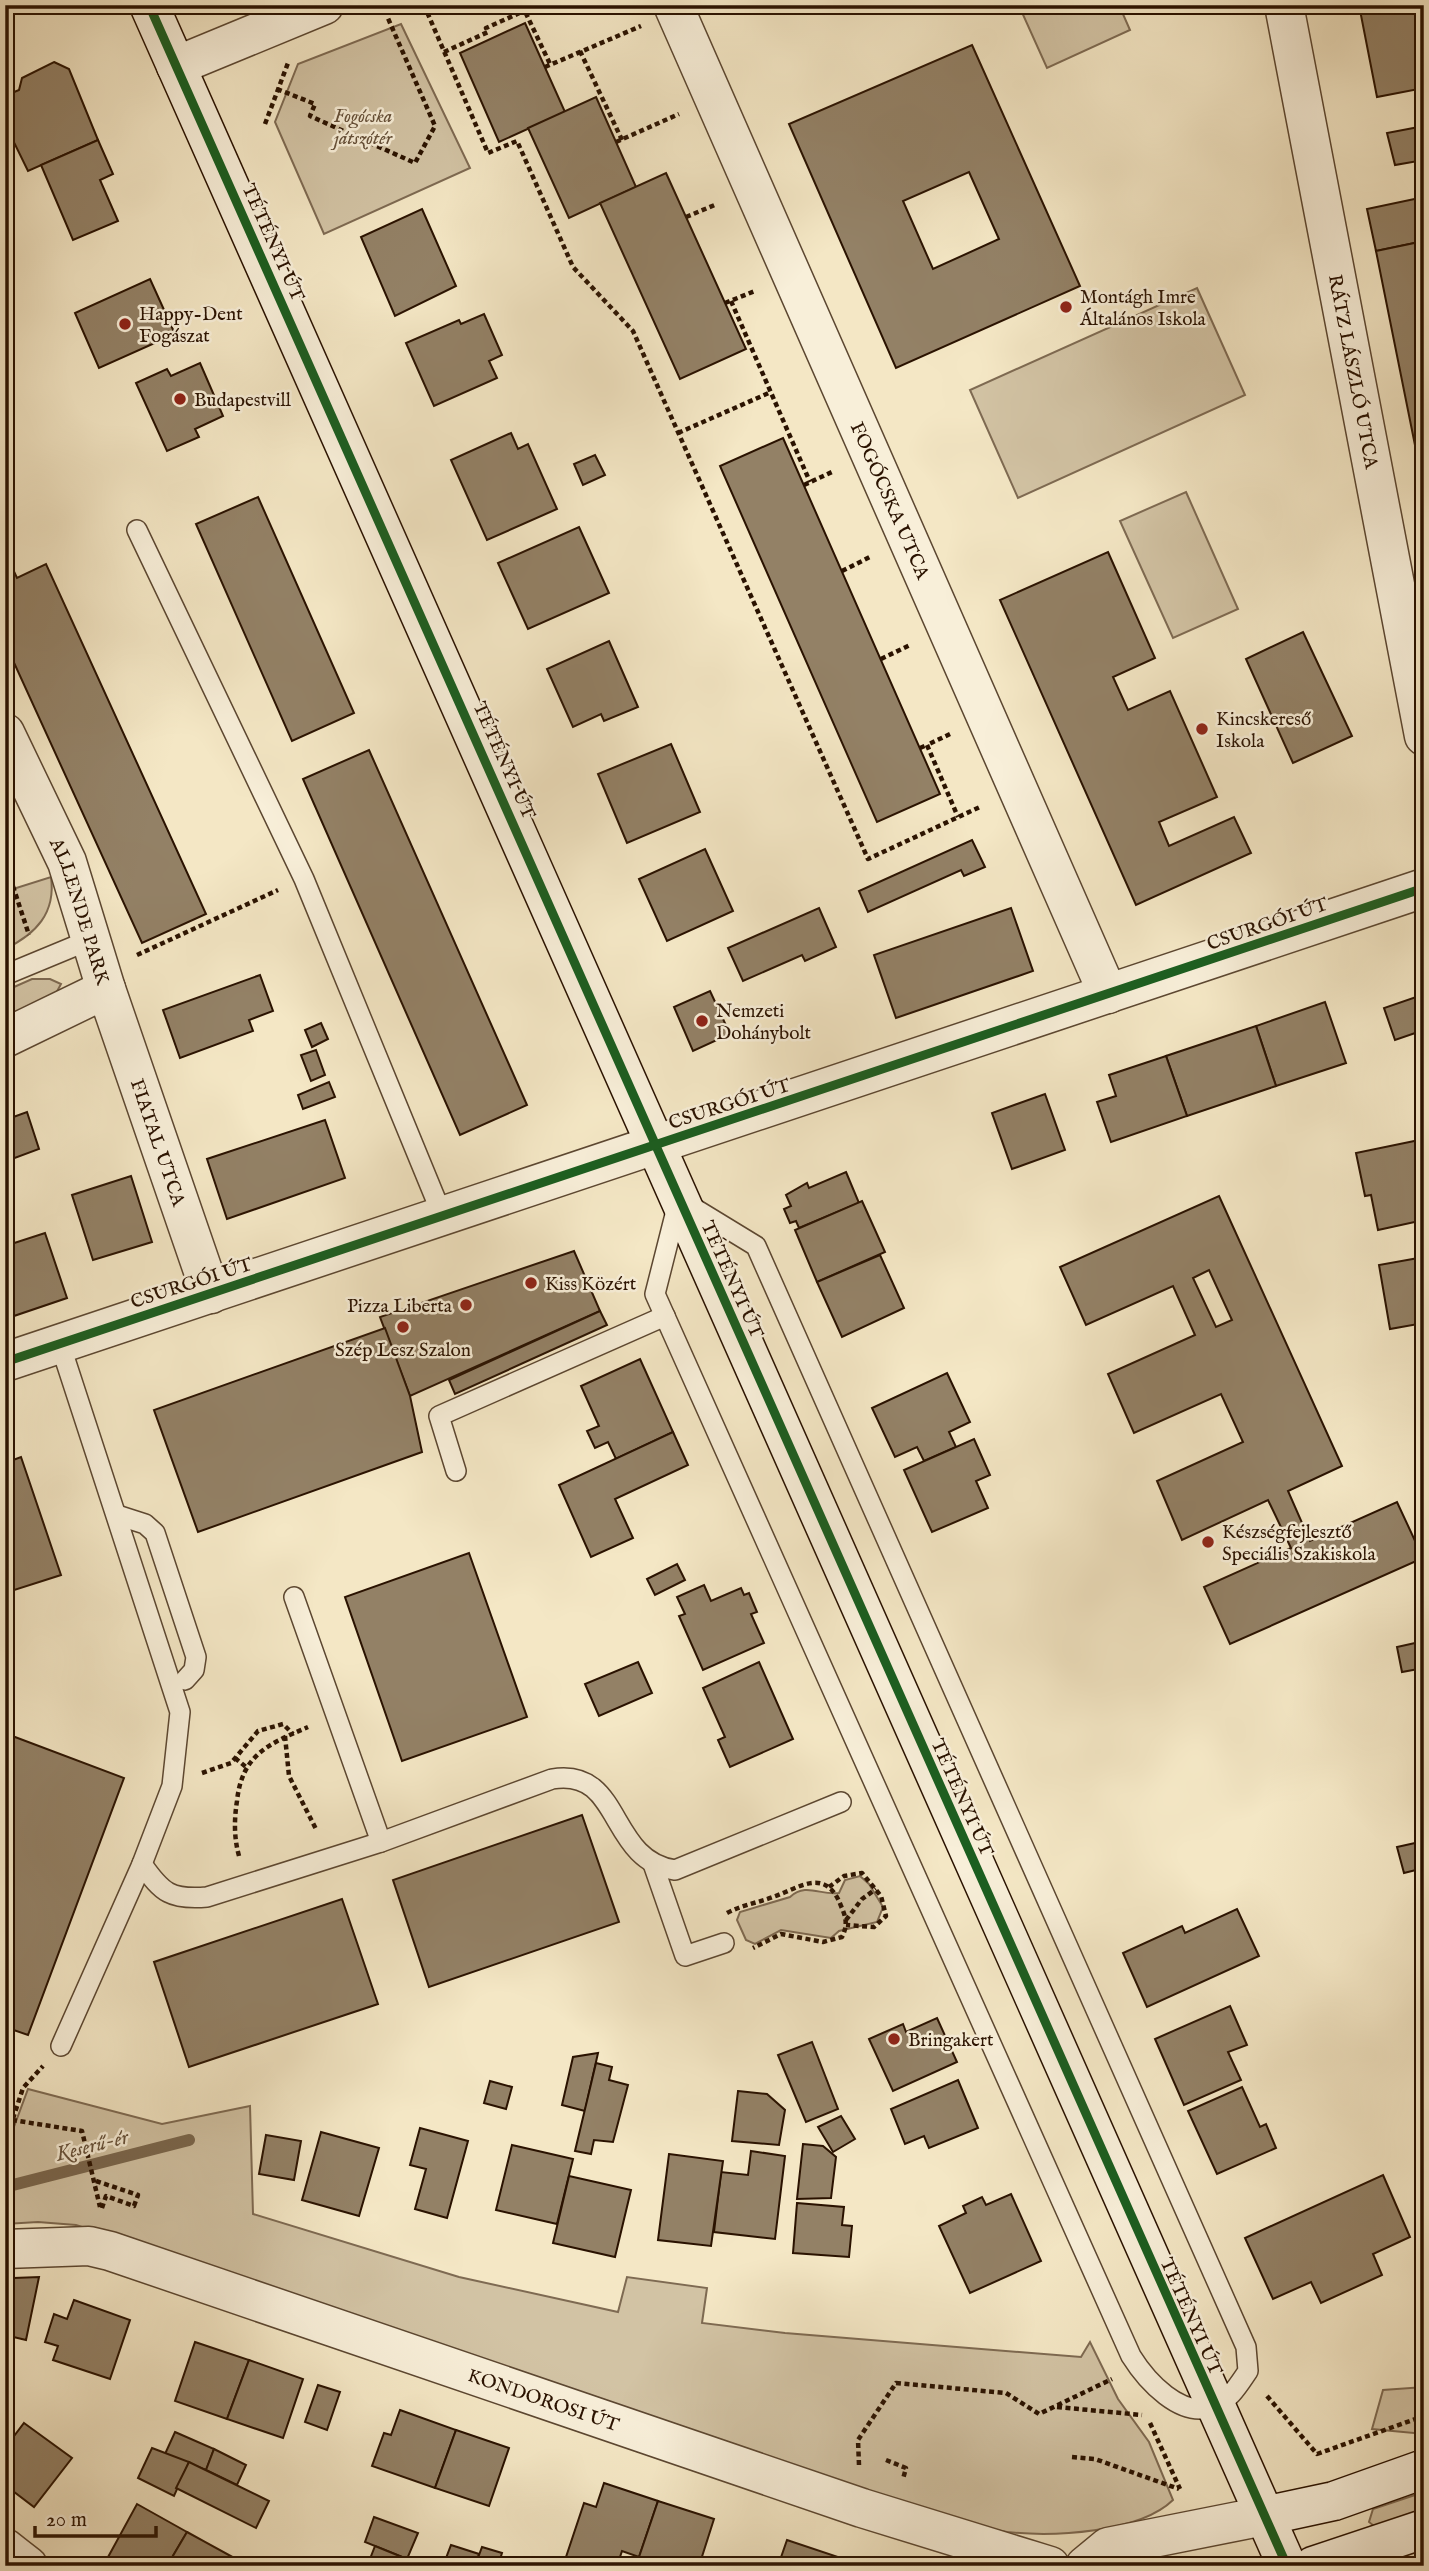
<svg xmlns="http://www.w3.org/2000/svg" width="1429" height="2571" font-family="'IM FELL English',serif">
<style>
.green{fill:#d2c3a4;stroke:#7e6a52;stroke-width:2}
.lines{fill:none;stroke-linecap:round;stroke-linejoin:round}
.stream{stroke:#7a674e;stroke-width:12}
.building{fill:#938166;stroke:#2a1200;stroke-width:2;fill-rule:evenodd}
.lane-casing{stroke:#5c4731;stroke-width:22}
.street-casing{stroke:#5c4731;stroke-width:41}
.secondary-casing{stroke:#2a1200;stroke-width:41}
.path{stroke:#2a1200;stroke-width:4.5;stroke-dasharray:5 3.5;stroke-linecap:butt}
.lane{stroke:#f8efd9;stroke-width:19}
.street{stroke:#f8efd9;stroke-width:38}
.secondary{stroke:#f8efd9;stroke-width:38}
.cycleway-casing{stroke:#f8efd9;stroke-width:13}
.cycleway{stroke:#1b5e20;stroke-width:9}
.poi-dot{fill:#8f2418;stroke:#f8efd9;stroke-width:2.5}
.labels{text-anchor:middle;stroke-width:5;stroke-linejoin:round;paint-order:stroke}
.park-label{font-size:19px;font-style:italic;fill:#655039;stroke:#f8efd9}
.street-label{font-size:19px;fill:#2a1200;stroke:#f8efd9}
.poi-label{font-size:19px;fill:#2a1200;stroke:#f8efd9;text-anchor:start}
.water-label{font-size:21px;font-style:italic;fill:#66513a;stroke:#f8efd9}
</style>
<rect width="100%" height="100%" fill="#f4e7c5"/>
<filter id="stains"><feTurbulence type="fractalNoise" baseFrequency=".00286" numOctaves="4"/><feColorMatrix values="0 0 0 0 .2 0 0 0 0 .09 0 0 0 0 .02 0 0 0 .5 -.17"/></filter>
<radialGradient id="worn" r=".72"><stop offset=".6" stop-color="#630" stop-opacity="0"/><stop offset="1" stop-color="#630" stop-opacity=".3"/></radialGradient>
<g class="green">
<path d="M 1026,5 L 1119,5 L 1130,30 L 1047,68 L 1020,8 Z"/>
<path d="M 401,24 L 470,168 L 324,234 L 275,122 L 298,64 Z"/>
<path d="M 1197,288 L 1245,395 L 1018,498 L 970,390 Z"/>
<path d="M 1186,492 L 1238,609 L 1173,638 L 1120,521 Z"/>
<path d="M 5,877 L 10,890 L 51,877 C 56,913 36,934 5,949 Z"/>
<path d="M 32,979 L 50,979 L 61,984 L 54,997 L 5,1025 L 5,991 Z"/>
<path d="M 860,1876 L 869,1884 L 883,1907 L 877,1922 L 839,1931 L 831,1938 L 781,1930 L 755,1944 L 746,1940 L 737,1920 L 740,1912 L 790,1897 C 806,1882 821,1896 839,1893 L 845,1880 Z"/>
<path d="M 28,2089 L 162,2124 L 250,2106 L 253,2214 L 459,2277 L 618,2312 L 627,2277 L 707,2288 L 702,2323 L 785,2333 L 1081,2357 L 1090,2342 L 1118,2399 L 1149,2442 L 1173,2500 C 1139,2533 1053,2537 1007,2532 C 986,2529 964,2522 944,2518 L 350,2314 L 76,2225 L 38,2222 L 5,2224 L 5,2151 Z"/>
<path d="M 1424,2387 L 1424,2434 L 1372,2429 L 1383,2390 Z"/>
<path d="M 1424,2492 L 1424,2509 L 1374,2526 L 1369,2522 L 1373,2509 Z"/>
<path d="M 1186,2560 L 1188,2566 L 1112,2566 L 1135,2561 Z"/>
</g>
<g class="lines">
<path class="stream" d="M 5,2187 L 189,2140"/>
</g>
<g class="building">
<path d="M 1359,5 L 1424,5 L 1424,88 L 1377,97 Z"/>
<path d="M 525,23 L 565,112 L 499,142 L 460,53 Z"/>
<path d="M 972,45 L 1080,286 L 896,368 L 789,124 ZM 969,172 L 999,239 L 933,269 L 903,201 Z"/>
<path d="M 54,62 L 69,69 L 98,140 L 28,171 L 5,124 L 5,96 L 19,90 L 22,78 Z"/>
<path d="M 596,97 L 636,187 L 569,218 L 528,128 Z"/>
<path d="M 1424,126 L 1424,160 L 1395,165 L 1387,133 Z"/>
<path d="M 98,140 L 113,174 L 100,180 L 118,221 L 73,240 L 41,165 Z"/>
<path d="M 666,173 L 746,349 L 680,379 L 600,203 Z"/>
<path d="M 1424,197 L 1424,241 L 1376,251 L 1367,209 Z"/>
<path d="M 422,209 L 456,286 L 395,316 L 361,237 Z"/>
<path d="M 1424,241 L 1424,490 L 1376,251 Z"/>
<path d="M 150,279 L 175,334 L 99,368 L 75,313 Z"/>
<path d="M 484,314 L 502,355 L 489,361 L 497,378 L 434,406 L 406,343 L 459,320 L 461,324 Z"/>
<path d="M 200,363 L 223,416 L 195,429 L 199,437 L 167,451 L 136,383 L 167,369 L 171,376 Z"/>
<path d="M 511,433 L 518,449 L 528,444 L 557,509 L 487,540 L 451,460 Z"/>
<path d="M 783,438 L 940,794 L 877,822 L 720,466 Z"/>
<path d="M 595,455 L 605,475 L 583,485 L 574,464 Z"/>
<path d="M 258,497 L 354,713 L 292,741 L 196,524 Z"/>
<path d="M 579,527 L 609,593 L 528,629 L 498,563 Z"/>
<path d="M 5,552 L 17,578 L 46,564 L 206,914 L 142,943 L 5,643 Z"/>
<path d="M 1108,552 L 1155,658 L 1113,677 L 1128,710 L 1170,691 L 1217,797 L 1159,822 L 1169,846 L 1234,817 L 1251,853 L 1136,905 L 1000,600 Z"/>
<path d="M 1303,632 L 1352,736 L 1293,763 L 1246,659 Z"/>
<path d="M 609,641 L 638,707 L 604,721 L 601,714 L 573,727 L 547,669 Z"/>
<path d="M 671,744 L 700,812 L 627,843 L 598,774 Z"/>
<path d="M 369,750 L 527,1105 L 460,1135 L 303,779 Z"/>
<path d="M 972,840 L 985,867 L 964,876 L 961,870 L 868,912 L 859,891 Z"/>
<path d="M 705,849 L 733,911 L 667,941 L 639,879 Z"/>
<path d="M 819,908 L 836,947 L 805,961 L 802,955 L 743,981 L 728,948 Z"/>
<path d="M 1011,908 L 1033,971 L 896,1018 L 874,955 Z"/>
<path d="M 260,975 L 273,1011 L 249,1020 L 253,1031 L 180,1058 L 163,1010 Z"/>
<path d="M 710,991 L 730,1034 L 693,1051 L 674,1007 Z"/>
<path d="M 1419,996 L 1424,1010 L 1424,1030 L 1395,1040 L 1384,1008 Z"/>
<path d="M 1325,1002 L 1346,1063 L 1276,1086 L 1256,1026 Z"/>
<path d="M 321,1023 L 328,1039 L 312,1047 L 305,1030 Z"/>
<path d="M 1256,1026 L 1276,1086 L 1187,1116 L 1166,1056 Z"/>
<path d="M 316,1050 L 325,1075 L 311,1081 L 301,1055 Z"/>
<path d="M 1166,1056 L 1187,1116 L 1111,1142 L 1097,1102 L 1116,1096 L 1109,1075 Z"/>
<path d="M 329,1082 L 335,1097 L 303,1109 L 298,1095 Z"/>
<path d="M 1045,1094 L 1065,1150 L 1012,1169 L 992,1113 Z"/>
<path d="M 27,1112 L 39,1149 L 12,1159 L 5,1140 L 5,1120 Z"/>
<path d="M 325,1120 L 345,1178 L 227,1219 L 207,1159 Z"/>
<path d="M 1424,1139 L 1424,1220 L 1378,1230 L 1371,1195 L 1365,1196 L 1356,1153 Z"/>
<path d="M 846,1172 L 859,1203 L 799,1228 L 796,1221 L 790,1223 L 784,1209 L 791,1206 L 786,1195 L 807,1183 L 809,1188 Z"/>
<path d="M 131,1176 L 152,1242 L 93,1260 L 72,1195 Z"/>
<path d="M 1219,1196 L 1342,1466 L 1288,1491 L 1310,1541 L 1397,1502 L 1423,1558 L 1230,1644 L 1204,1587 L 1291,1548 L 1268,1500 L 1182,1540 L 1157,1481 L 1243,1442 L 1221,1394 L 1134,1433 L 1108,1374 L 1195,1335 L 1173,1286 L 1086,1325 L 1060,1267 ZM 1209,1270 L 1232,1320 L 1216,1327 L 1193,1278 Z"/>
<path d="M 862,1201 L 885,1252 L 817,1282 L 795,1230 Z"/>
<path d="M 45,1233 L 67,1298 L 5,1319 L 5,1246 Z"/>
<path d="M 574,1251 L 600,1311 L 410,1396 L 380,1317 Z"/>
<path d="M 880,1255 L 904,1308 L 842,1337 L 817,1282 Z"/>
<path d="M 1424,1257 L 1424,1323 L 1390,1329 L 1379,1265 Z"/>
<path d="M 600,1311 L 607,1325 L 455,1394 L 449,1380 Z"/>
<path d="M 385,1328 L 410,1396 L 422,1452 L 198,1532 L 154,1410 Z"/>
<path d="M 640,1359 L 673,1432 L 616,1459 L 608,1442 L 595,1448 L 587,1431 L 599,1426 L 581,1386 Z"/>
<path d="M 947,1373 L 970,1422 L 949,1432 L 956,1447 L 924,1461 L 917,1447 L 895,1457 L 872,1408 Z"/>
<path d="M 673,1432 L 688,1465 L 615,1499 L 633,1538 L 591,1557 L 559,1485 Z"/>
<path d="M 974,1439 L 990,1475 L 976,1481 L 988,1508 L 932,1532 L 904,1470 Z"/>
<path d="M 21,1457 L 61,1575 L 5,1593 L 5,1463 Z"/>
<path d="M 469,1553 L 527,1717 L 402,1761 L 345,1597 Z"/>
<path d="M 677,1564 L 685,1580 L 655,1595 L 647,1579 Z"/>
<path d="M 704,1585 L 711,1601 L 741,1588 L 744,1595 L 749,1593 L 757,1612 L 751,1614 L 764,1643 L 703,1670 L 679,1616 L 685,1614 L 677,1597 Z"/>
<path d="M 1424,1641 L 1424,1668 L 1402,1672 L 1397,1647 Z"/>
<path d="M 638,1662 L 652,1693 L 599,1716 L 585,1684 Z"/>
<path d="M 759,1662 L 793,1739 L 730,1767 L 718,1740 L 725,1737 L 703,1688 Z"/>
<path d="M 7,1734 L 124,1778 L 28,2035 L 5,2027 Z"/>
<path d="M 582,1815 L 619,1922 L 429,1987 L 393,1880 Z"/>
<path d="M 1424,1841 L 1424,1868 L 1404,1873 L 1397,1847 Z"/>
<path d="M 342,1899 L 378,2004 L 189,2067 L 154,1962 Z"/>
<path d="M 1237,1909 L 1259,1956 L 1147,2007 L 1123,1953 L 1182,1926 L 1185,1933 Z"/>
<path d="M 1230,2006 L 1247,2045 L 1228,2052 L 1241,2080 L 1184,2105 L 1155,2039 Z"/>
<path d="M 937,2018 L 957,2062 L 893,2091 L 869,2039 L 903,2024 L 906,2032 Z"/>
<path d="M 812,2042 L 838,2109 L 806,2122 L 778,2055 Z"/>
<path d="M 598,2053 L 585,2111 L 562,2105 L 573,2057 Z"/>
<path d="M 596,2063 L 612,2067 L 609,2080 L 628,2085 L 613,2142 L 594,2140 L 591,2154 L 575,2151 Z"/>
<path d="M 958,2080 L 978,2128 L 929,2148 L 924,2136 L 905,2144 L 891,2109 Z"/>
<path d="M 490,2081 L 512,2087 L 506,2109 L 484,2103 Z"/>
<path d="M 1242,2087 L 1260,2127 L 1266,2124 L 1276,2148 L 1217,2174 L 1188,2111 Z"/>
<path d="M 738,2091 L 767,2094 L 785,2110 L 779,2145 L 732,2141 Z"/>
<path d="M 841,2116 L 855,2139 L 833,2152 L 818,2127 Z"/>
<path d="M 420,2128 L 468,2141 L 447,2218 L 415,2209 L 426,2169 L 410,2165 Z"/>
<path d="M 321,2132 L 379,2148 L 359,2216 L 302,2200 Z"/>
<path d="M 266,2135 L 301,2141 L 294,2180 L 259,2174 Z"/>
<path d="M 803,2144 L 823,2146 L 836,2157 L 831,2198 L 797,2199 Z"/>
<path d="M 512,2145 L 573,2159 L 557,2224 L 496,2210 Z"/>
<path d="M 751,2151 L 785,2156 L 775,2239 L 714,2232 L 721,2172 L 748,2175 Z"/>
<path d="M 669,2154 L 723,2161 L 711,2246 L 658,2240 Z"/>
<path d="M 1383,2175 L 1410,2237 L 1373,2254 L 1382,2275 L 1321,2303 L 1311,2282 L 1273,2299 L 1245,2238 Z"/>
<path d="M 569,2176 L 631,2190 L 615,2257 L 553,2243 Z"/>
<path d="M 1011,2194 L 1041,2261 L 970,2293 L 939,2226 L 966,2213 L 963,2206 L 982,2197 L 986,2205 Z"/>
<path d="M 797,2203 L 844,2207 L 842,2225 L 852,2226 L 849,2257 L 793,2253 Z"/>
<path d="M 39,2277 L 26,2340 L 5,2335 L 14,2278 Z"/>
<path d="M 74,2300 L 130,2320 L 110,2379 L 53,2360 L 58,2346 L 45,2342 L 54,2314 L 67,2319 Z"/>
<path d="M 195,2342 L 249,2360 L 227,2419 L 175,2401 Z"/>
<path d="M 249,2360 L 303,2379 L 283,2438 L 227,2419 Z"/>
<path d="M 318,2385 L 340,2392 L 327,2430 L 305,2422 Z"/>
<path d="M 400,2410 L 456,2430 L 435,2488 L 372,2466 L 384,2433 L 391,2435 Z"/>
<path d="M 24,2423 L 72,2458 L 34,2507 L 5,2485 L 5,2448 Z"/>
<path d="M 456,2430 L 509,2448 L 489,2506 L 435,2488 Z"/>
<path d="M 175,2432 L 214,2449 L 206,2470 L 165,2454 Z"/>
<path d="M 152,2448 L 189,2462 L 174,2496 L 138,2478 Z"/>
<path d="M 214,2449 L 246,2465 L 237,2485 L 206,2470 Z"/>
<path d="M 189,2462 L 269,2501 L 256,2528 L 176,2488 Z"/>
<path d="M 604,2483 L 658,2501 L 639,2557 L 622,2551 L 617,2566 L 563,2566 L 584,2503 L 596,2507 Z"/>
<path d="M 658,2501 L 714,2519 L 699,2566 L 667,2566 L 639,2557 Z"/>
<path d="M 137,2504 L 187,2532 L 167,2566 L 118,2566 L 107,2559 Z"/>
<path d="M 374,2517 L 418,2533 L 407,2559 L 365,2542 Z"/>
<path d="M 187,2532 L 238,2560 L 235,2566 L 167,2566 Z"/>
<path d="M 787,2540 L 859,2564 L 858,2566 L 778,2566 Z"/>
<path d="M 451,2545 L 479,2554 L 475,2566 L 443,2566 Z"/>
<path d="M 375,2546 L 407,2559 L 425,2566 L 368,2564 Z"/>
<path d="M 482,2547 L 502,2553 L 498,2566 L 475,2566 Z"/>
</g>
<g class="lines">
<defs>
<g id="lane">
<path d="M 137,530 L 304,879 L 443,1217"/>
<path d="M 5,975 L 92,939"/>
<path d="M 679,1199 L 756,1246 L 1246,2347 L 1248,2371 C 1239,2384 1230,2400 1214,2406 C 1181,2420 1146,2380 1131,2356 L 655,1294 Z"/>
<path d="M 60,1344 L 180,1712 L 172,1786 L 142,1864 L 61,2046"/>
<path d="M 456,1471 L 439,1416 L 665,1316"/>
<path d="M 117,1515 L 145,1524 L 155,1533 L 196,1657 L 194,1670 L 185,1680"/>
<path d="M 294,1597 L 381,1842"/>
<path d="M 142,1864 C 162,1893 171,1900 207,1897 L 381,1842 L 552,1779 C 623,1767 607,1860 675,1870 L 841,1802"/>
<path d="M 653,1864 L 685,1956 L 724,1943"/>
</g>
<g id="street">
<path id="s1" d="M 673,5 L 1108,994"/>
<path id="s2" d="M 1284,5 L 1424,736"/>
<path d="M 176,66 L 324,5"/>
<path id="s3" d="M 5,733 L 67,862 L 106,989 L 211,1294"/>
<path d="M 5,1038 L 106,989"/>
<path d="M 5,1362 L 1424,888"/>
<path id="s4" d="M 5,2249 L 89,2246 L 110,2251 L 862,2508 L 1050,2566"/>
<path d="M 5,2548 L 28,2566"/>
<path d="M 1085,2566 L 1108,2547 L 1264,2516"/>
</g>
<g id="secondary">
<path d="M 149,5 L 1287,2566"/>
<path d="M 1264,2516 L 1334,2501 L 1424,2469"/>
<path d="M 1313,2566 L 1424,2529"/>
</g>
</defs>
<use href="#lane" class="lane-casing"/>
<use href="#street" class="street-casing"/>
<use href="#secondary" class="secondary-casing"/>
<g class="path">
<path d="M 424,5 L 488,153 L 517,141 L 573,267 L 633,331 L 868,859 L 982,806"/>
<path d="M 522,5 L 550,64"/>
<path d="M 580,51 L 622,140"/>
<path d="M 444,52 L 488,32 L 486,28 L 524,11"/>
<path d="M 545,67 L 641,26"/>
<path d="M 277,89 L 315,104 L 310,116 L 415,163 L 435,126 L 387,16"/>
<path d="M 265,124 L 288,63"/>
<path d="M 616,142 L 679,114"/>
<path d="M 686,217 L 717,204"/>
<path d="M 731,301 L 810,482"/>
<path d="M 725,303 L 755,291"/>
<path d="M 678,433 L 771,392"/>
<path d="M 804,485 L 834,471"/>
<path d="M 842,571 L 872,556"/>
<path d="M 881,659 L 910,645"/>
<path d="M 950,734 L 927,745 L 958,817"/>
<path d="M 920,748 L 927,745"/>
<path d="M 5,862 L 29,935"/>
<path d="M 137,955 L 278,890"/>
<path d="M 285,1736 L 289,1776 L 317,1831"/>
<path d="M 235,1758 L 246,1767"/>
<path d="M 202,1773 L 231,1763 L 258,1731 L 283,1724 L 293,1734"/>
<path d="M 239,1856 C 234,1838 234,1820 237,1801 C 242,1754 269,1744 308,1727"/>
<path d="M 829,1887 L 844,1876 L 862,1873 L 881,1896 L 886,1916 L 874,1927 L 846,1925"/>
<path d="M 727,1913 C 742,1905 757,1903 773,1897 C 799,1888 826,1866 841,1906 C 846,1917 848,1925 842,1937 L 823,1942 L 781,1934 L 753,1948"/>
<path d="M 846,1920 L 862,1899 L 876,1889"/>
<path d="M 12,2120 L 82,2131 L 100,2207"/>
<path d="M 5,2143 L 23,2088 L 43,2066"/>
<path d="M 96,2181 L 138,2195 L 134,2206 L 106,2196 L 101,2211"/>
<path d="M 1267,2396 L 1317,2454 L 1424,2416"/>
<path d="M 1057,2407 L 1142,2415"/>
<path d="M 1150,2423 L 1180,2489"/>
<path d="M 1072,2457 L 1095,2459 L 1179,2489"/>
<path d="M 886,2460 L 906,2468 L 903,2479"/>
<path d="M 859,2465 L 858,2440 L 896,2383 L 1006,2393 L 1039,2414 L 1112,2379"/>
</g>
<use href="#lane" class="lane"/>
<use href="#street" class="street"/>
<use href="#secondary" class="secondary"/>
<defs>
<g id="cycleway">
<path d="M 149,5 L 1287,2566"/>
<path d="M 5,1362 L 1424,888"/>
</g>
</defs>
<use href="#cycleway" class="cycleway-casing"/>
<use href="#cycleway" class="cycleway"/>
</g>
<g class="poi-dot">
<circle cx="1066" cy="307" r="7"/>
<circle cx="125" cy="324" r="7"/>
<circle cx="180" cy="399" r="7"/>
<circle cx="1202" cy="729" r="7"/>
<circle cx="702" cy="1021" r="7"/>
<circle cx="531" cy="1283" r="7"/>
<circle cx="466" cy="1305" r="7"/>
<circle cx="403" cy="1327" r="7"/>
<circle cx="1208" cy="1542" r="7"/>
<circle cx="894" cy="2039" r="7"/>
</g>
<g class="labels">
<g class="park-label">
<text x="363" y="122">Fogócska<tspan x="363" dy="22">játszótér</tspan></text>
</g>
<g class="street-label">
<text transform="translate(274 242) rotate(66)" y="7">TÉTÉNYI ÚT</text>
<text dy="7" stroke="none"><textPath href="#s2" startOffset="373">RÁTZ LÁSZLÓ UTCA</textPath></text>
<text dy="7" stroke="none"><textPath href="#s1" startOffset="541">FOGÓCSKA UTCA</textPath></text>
<text transform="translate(505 760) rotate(66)" y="7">TÉTÉNYI ÚT</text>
<text dy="7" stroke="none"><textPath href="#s3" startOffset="194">ALLENDE PARK</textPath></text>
<text transform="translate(1267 923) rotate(-19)" y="7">CSURGÓI ÚT</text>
<text transform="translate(729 1103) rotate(-18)" y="7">CSURGÓI ÚT</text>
<text dy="7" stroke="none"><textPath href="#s3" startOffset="438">FIATAL UTCA</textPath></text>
<text transform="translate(733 1279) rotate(66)" y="7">TÉTÉNYI ÚT</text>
<text transform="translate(191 1282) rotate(-18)" y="7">CSURGÓI ÚT</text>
<text transform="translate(963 1797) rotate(66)" y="7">TÉTÉNYI ÚT</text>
<text transform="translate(1192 2316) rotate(66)" y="7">TÉTÉNYI ÚT</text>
<text dy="7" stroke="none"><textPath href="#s4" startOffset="564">KONDOROSI ÚT</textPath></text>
</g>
<g class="poi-label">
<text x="1080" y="303">Montágh Imre<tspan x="1080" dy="22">Általános Iskola</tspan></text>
<text x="139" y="320">Happy-Dent<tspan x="139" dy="22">Fogászat</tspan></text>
<text x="194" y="406">Budapestvill</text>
<text x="1216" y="725">Kincskereső<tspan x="1216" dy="22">Iskola</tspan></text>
<text x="716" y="1017">Nemzeti<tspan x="716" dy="22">Dohánybolt</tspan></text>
<text x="545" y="1290">Kiss Közért</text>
<text x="452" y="1312" text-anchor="end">Pizza Liberta</text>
<text x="403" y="1356" text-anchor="middle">Szép Lesz Szalon</text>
<text x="1222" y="1538">Készségfejlesztő<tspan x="1222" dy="22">Speciális Szakiskola</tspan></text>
<text x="908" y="2046">Bringakert</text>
</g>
<g class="water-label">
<text transform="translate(92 2145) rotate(-14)" y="7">Keserű-ér</text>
</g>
</g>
<rect width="1429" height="2571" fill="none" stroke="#f4e7c5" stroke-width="28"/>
<rect x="7" y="7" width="1415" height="2557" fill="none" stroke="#2a1200" stroke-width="3.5"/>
<rect x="14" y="14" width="1401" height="2543" fill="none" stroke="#2a1200" stroke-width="2"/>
<path d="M35 2526v10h121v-10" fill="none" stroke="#2a1200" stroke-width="3.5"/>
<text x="46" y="2526" font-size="21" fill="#2a1200" stroke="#f8efd9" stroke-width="5" paint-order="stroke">20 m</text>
<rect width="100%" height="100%" filter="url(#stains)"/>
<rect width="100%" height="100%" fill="url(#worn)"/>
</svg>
